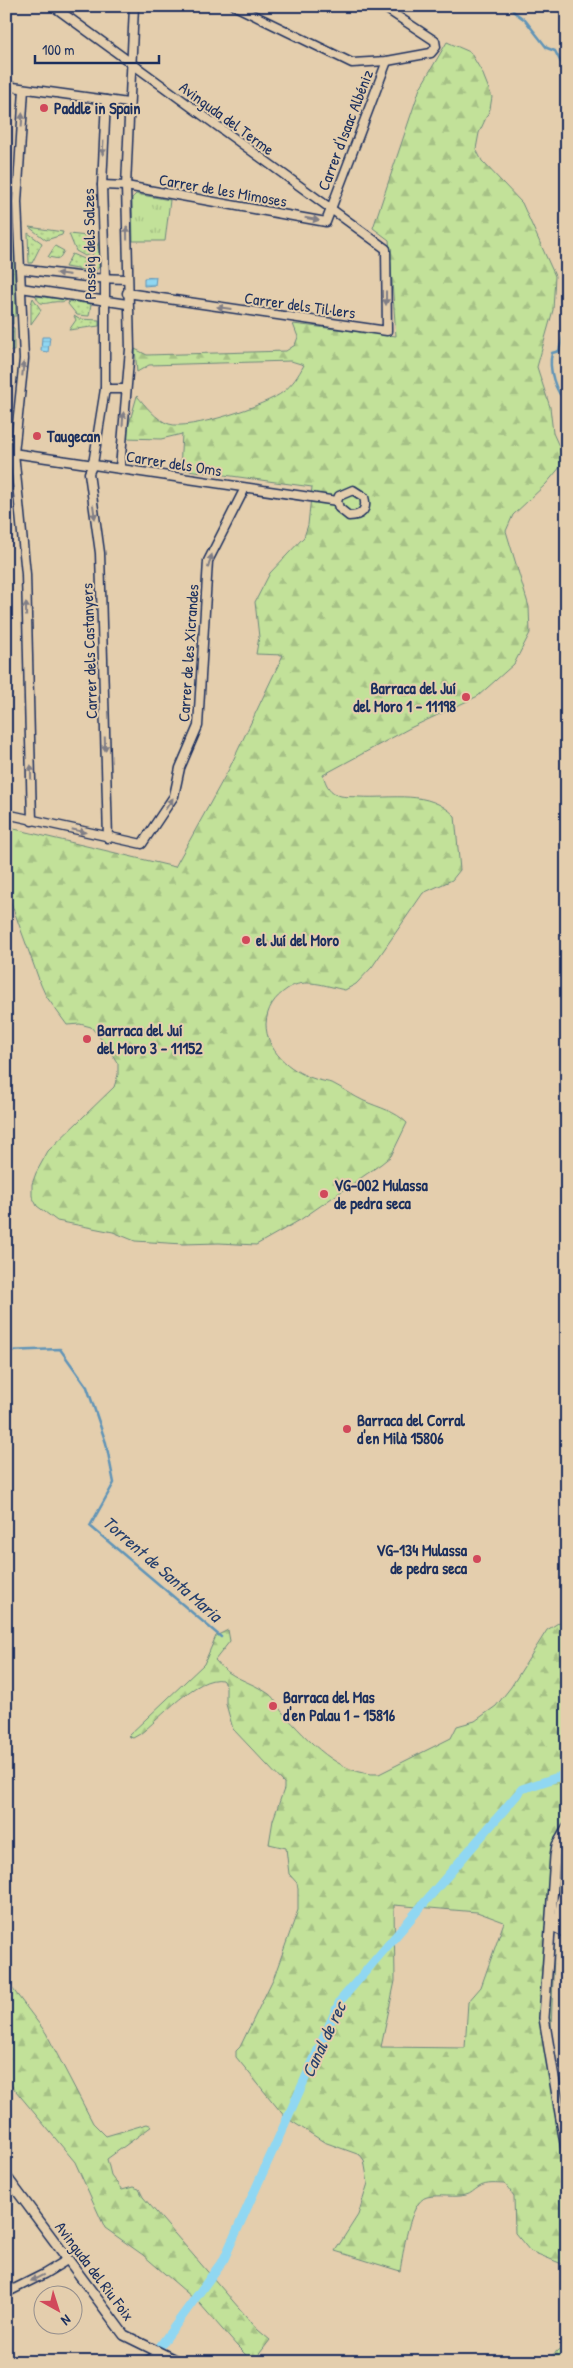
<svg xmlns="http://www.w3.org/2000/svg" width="573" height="2368" font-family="'Patrick Hand',sans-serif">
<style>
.grass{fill:url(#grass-tufts);stroke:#6e887c}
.forest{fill:url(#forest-firs);stroke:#6e887c;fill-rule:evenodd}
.park{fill:url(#park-dots);stroke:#6e887c}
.water{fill:url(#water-rules);stroke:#6194b7}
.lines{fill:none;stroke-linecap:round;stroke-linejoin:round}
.stream{stroke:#6194b7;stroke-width:2.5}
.canal{stroke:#90d7f2;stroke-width:9}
.minor-casing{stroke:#1b2f5e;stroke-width:11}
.tertiary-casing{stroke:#1b2f5e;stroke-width:12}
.minor{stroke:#e4cead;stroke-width:8}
.tertiary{stroke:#e4cead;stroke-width:9}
.oneway{fill:#807e86}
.poi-dot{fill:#d1495b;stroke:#e4cead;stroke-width:2}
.labels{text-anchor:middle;stroke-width:4;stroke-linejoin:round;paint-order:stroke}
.poi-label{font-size:16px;font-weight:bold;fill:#1b2f5e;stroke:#e4cead;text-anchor:start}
.street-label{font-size:16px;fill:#1b2f5e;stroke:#e4cead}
.water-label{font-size:18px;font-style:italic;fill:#27406d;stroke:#e4cead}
</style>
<defs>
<pattern id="grass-tufts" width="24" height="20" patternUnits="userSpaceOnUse" patternTransform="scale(1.25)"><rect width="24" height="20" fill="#c2e199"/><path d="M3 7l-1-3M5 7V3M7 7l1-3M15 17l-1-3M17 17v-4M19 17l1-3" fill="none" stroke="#a6c186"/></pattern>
<pattern id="forest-firs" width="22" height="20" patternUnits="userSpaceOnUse" patternTransform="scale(1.25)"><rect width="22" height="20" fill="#c2e199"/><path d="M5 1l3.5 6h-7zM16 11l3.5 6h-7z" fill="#a6c186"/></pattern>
<pattern id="park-dots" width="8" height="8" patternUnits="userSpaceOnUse" patternTransform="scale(1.25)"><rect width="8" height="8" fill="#c2e199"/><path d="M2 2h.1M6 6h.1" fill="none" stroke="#a6c186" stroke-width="1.8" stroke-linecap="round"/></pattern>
<pattern id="water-rules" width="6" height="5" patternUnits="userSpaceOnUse" patternTransform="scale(1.25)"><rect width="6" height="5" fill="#90d7f2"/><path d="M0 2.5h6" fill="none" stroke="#7cb9d2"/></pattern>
</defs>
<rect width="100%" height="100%" fill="#e4cead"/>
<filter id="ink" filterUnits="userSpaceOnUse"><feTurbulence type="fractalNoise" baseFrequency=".02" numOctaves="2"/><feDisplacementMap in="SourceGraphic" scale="10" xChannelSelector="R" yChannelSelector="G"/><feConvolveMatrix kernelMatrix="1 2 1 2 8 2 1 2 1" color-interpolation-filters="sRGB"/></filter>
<g filter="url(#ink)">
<path class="grass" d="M 136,194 L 170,200 L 165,241 L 133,241 L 132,198 Z"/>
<g class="forest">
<path d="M 447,42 L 470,52 L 482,72 L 492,97 L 490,109 L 479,133 L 476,149 L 482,161 L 522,203 L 555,276 L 553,310 L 537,367 L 550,407 L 553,433 L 562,453 L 561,466 L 546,484 L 513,515 L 506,531 L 529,607 L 530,633 L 514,664 L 478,696 L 410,728 L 323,775 C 326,784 328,790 336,794 C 342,798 351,796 359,797 C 393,799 428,789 455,816 L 460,870 L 452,880 L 423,893 L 372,967 L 356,984 L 345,990 C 325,986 305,977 287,989 C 274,998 267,1008 266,1024 C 266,1050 289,1070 312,1078 C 319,1081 327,1081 334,1084 C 344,1089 353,1096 364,1101 C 380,1108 395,1111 407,1123 L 391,1156 L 381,1164 L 300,1220 L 256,1245 L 219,1243 L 183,1244 L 135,1241 L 113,1232 L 57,1221 L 37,1206 L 32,1196 L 32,1184 L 36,1173 L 48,1151 L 114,1087 L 118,1075 L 118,1064 L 107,1046 L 91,1027 L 80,1024 L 67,1025 L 46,996 L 41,985 L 6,889 L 6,827 L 175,867 L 229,769 L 283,655 L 256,654 L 259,637 L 255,602 L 270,573 L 304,537 L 308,525 L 312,487 L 180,469 L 182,434 L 161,439 L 125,438 L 137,396 C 145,405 156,420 169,424 C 188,431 267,405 283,392 C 293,384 298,376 304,365 L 291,361 L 149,365 L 137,372 L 135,349 L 147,355 L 286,351 L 295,345 L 298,337 L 293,324 L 396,336 L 389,240 L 373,228 L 420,88 Z"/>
<path d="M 563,1620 L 567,1621 L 567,1891 L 556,1903 L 550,2055 L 567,2128 L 567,2266 L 530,2251 L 515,2233 L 514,2196 L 505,2184 C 497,2184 487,2182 479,2187 C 474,2190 471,2194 466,2195 C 453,2198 440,2194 427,2197 C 409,2201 403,2255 400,2271 L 335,2251 L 358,2215 L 368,2183 L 364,2160 L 360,2155 L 324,2142 L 285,2117 L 236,2057 L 236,2051 L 240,2047 L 274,1977 L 298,1910 L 298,1889 L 297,1883 L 289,1874 L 286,1848 L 269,1844 L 273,1820 L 284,1789 L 284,1783 L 233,1729 L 226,1704 L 226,1685 L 222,1680 C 197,1675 160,1719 140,1734 L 133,1738 L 128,1736 L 204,1664 L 216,1636 L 228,1630 L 230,1641 L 215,1660 C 230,1679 251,1681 269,1694 C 276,1699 277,1707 283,1713 C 308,1740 339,1776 379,1774 L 451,1738 L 457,1726 L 475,1721 L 496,1706 L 511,1687 L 547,1630 ZM 394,1905 L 477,1912 L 504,1922 L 481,1987 L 468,2002 L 465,2048 L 381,2047 L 395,1981 Z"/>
<path d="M 6,1980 L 46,2033 L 93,2123 L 106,2136 L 147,2124 L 152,2126 L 107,2159 L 111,2175 L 122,2190 L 133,2187 L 139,2189 L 143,2197 L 258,2330 L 270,2340 L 253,2362 L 237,2346 L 200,2304 L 143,2255 L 105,2228 L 75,2162 L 6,2079 Z"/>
<path d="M 567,2342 L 567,2362 L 547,2362 L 548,2359 Z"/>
</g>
<g class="park">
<path d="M 29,227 L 63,232 L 62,235 L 46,240 Z"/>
<path d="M 9,228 L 9,234 L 13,235 L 16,316 L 13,316 L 13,324 L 6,323 L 6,229 Z"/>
<path d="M 28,233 L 42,243 L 32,263 L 29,263 Z"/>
<path d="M 69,234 L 96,237 L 90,254 L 85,256 L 76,251 Z"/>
<path d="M 99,242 L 99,267 L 95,272 L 91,257 Z"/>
<path d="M 55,246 L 64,251 L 59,259 L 48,257 Z"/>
<path d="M 72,254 L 88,261 L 90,271 L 65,267 Z"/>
<path d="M 36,296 L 67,300 C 62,303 60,301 54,302 C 45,303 40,307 36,296 Z"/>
<path d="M 33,298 L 41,310 L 31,324 L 31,304 Z"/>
<path d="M 69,301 L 91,304 L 89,316 L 77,315 L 68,304 Z"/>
<path d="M 74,316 L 79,319 L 99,320 L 99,326 L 69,330 L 76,320 Z"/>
<path d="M 6,325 L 14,328 L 14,351 L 6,350 Z"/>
</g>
<g class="water">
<path d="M 156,277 L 155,285 L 144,286 L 144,278 Z"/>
<path d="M 42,337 L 50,337 L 48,352 L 41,351 Z"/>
</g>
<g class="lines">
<g class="stream">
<path d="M 510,6 L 514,12 L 525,20 L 547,48 L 555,51 L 567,74"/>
<path d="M 567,322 L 559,351 L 552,353 C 548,368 555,393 567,402"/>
<path d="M 6,1351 L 60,1349 L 87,1387 L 106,1443 L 114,1483 L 90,1526 L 221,1637"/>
</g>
<path class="canal" d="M 153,2356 L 224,2259 L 340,2001 L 522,1789 L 567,1774"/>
<defs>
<g id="minor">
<path d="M 53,6 L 386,249 L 387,331 L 127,293"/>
<path d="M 235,6 L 352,63 L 387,61 L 431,53 L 436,47 L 435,41 L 382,6"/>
<path d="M 6,86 L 128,103"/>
<path d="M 24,89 L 17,202 L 24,359 L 14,453 L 26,574 L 32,821"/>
<path d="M 106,100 L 102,185 L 105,279 L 105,389 L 93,464 L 89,473 L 100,553 L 108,838"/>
<path d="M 102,185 L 126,186 L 326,222 L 387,61"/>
<path d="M 20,269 L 95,278 L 127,279"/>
<path d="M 21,288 L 127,304"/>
<path d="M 105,389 L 125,389"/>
<path d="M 6,452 L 337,501"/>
<path d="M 120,468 L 130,349 L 126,186 L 134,6"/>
<path d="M 353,490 L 364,497 C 368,510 361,516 349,516 L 339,508 L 337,501 L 339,496 Z"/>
<path d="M 6,814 L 142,844 L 174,796 L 180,768 L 198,726 L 208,561 L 245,488"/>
<path d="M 567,1883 L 561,1901 L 557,1929 L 567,1934"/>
<path d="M 6,2293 L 44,2274 L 67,2260"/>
<path d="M 144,2362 L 162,2354"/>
</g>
<g id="tertiary">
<path d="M 567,1828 L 557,1845 L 555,1856 L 544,2018 L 567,2155"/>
<path d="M 6,2176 L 124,2335 L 179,2362"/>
</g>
</defs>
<use href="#minor" class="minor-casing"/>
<use href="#tertiary" class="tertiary-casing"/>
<use href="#minor" class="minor"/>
<use href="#tertiary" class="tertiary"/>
</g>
<defs><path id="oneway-solid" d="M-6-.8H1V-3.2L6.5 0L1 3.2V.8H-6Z" transform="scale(1.25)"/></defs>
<g class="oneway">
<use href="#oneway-solid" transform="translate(22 120) rotate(-87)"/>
<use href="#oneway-solid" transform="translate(103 148) rotate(93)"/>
<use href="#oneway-solid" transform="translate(312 219) rotate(10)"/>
<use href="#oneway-solid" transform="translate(127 233) rotate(-91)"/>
<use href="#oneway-solid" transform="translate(63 274) rotate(-173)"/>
<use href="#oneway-solid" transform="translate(386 298) rotate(90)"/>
<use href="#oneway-solid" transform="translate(224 308) rotate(-172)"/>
<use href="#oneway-solid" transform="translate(23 369) rotate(-84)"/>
<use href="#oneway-solid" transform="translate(123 419) rotate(-86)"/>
<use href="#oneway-solid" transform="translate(94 512) rotate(82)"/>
<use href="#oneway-solid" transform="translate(210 561) rotate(-74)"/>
<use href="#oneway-solid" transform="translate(26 609) rotate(-91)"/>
<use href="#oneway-solid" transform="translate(105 744) rotate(88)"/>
<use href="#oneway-solid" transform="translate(31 772) rotate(-91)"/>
<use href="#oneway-solid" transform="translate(169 804) rotate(-56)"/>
<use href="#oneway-solid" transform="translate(79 831) rotate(13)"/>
<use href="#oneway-solid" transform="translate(37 2278) rotate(154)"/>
</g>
</g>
<g class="poi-dot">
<circle cx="44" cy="108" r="5"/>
<circle cx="37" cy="436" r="5"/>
<circle cx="466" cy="697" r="5"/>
<circle cx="246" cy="940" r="5"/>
<circle cx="87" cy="1039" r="5"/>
<circle cx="324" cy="1194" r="5"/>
<circle cx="347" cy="1429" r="5"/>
<circle cx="477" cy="1559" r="5"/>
<circle cx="273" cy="1706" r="5"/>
</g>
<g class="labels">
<g class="poi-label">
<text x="54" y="114">Paddle in Spain</text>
<text x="47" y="442">Taugecan</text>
<text x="456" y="694" text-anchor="end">Barraca del Juí<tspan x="456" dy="18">del Moro 1 - 11198</tspan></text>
<text x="256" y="946">el Juí del Moro</text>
<text x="97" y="1036">Barraca del Juí<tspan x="97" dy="18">del Moro 3 - 11152</tspan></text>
<text x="334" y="1191">VG-002 Mulassa<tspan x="334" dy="18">de pedra seca</tspan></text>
<text x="357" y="1426">Barraca del Corral<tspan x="357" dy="18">d'en Milà 15806</tspan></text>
<text x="467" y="1556" text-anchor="end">VG-134 Mulassa<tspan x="467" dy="18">de pedra seca</tspan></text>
<text x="283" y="1703">Barraca del Mas<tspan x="283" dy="18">d'en Palau 1 - 15816</tspan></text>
</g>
<g class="street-label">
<text transform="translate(227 118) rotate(36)" y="6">Avinguda del Terme</text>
<text transform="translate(345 130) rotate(-69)" y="6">Carrer d'Isaac Albéniz</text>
<text transform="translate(223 190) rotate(10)" y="6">Carrer de les Mimoses</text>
<text transform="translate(89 244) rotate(-91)" y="6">Passeig dels Salzes</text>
<text transform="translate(300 305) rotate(8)" y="6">Carrer dels Til·lers</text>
<text transform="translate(174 463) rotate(9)" y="6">Carrer dels Oms</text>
<text transform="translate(89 651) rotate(-92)" y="6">Carrer dels Castanyers</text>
<text transform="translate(188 653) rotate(-86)" y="6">Carrer de les Xicrandes</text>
<text transform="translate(95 2271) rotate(53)" y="6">Avinguda del Riu Foix</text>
</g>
<g class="water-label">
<text transform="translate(162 1569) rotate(41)" y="6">Torrent de Santa Maria</text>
<text transform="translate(324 2040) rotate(-65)" y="6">Canal de rec</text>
</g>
</g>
<rect width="573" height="2368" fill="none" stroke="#e4cead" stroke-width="25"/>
<rect x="12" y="12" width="548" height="2343" fill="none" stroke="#1b2f5e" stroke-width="2" filter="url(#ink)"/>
<g transform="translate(58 2310) rotate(141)"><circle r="24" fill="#e4cead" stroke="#948e8d"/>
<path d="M0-4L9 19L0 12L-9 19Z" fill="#d1495b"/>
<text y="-8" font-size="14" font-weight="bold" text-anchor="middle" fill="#1b2f5e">N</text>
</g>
<path d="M35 55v8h124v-8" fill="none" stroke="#1b2f5e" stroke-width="2.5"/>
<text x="42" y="55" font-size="15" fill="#1b2f5e" stroke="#e4cead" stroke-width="4" paint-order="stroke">100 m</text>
</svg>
